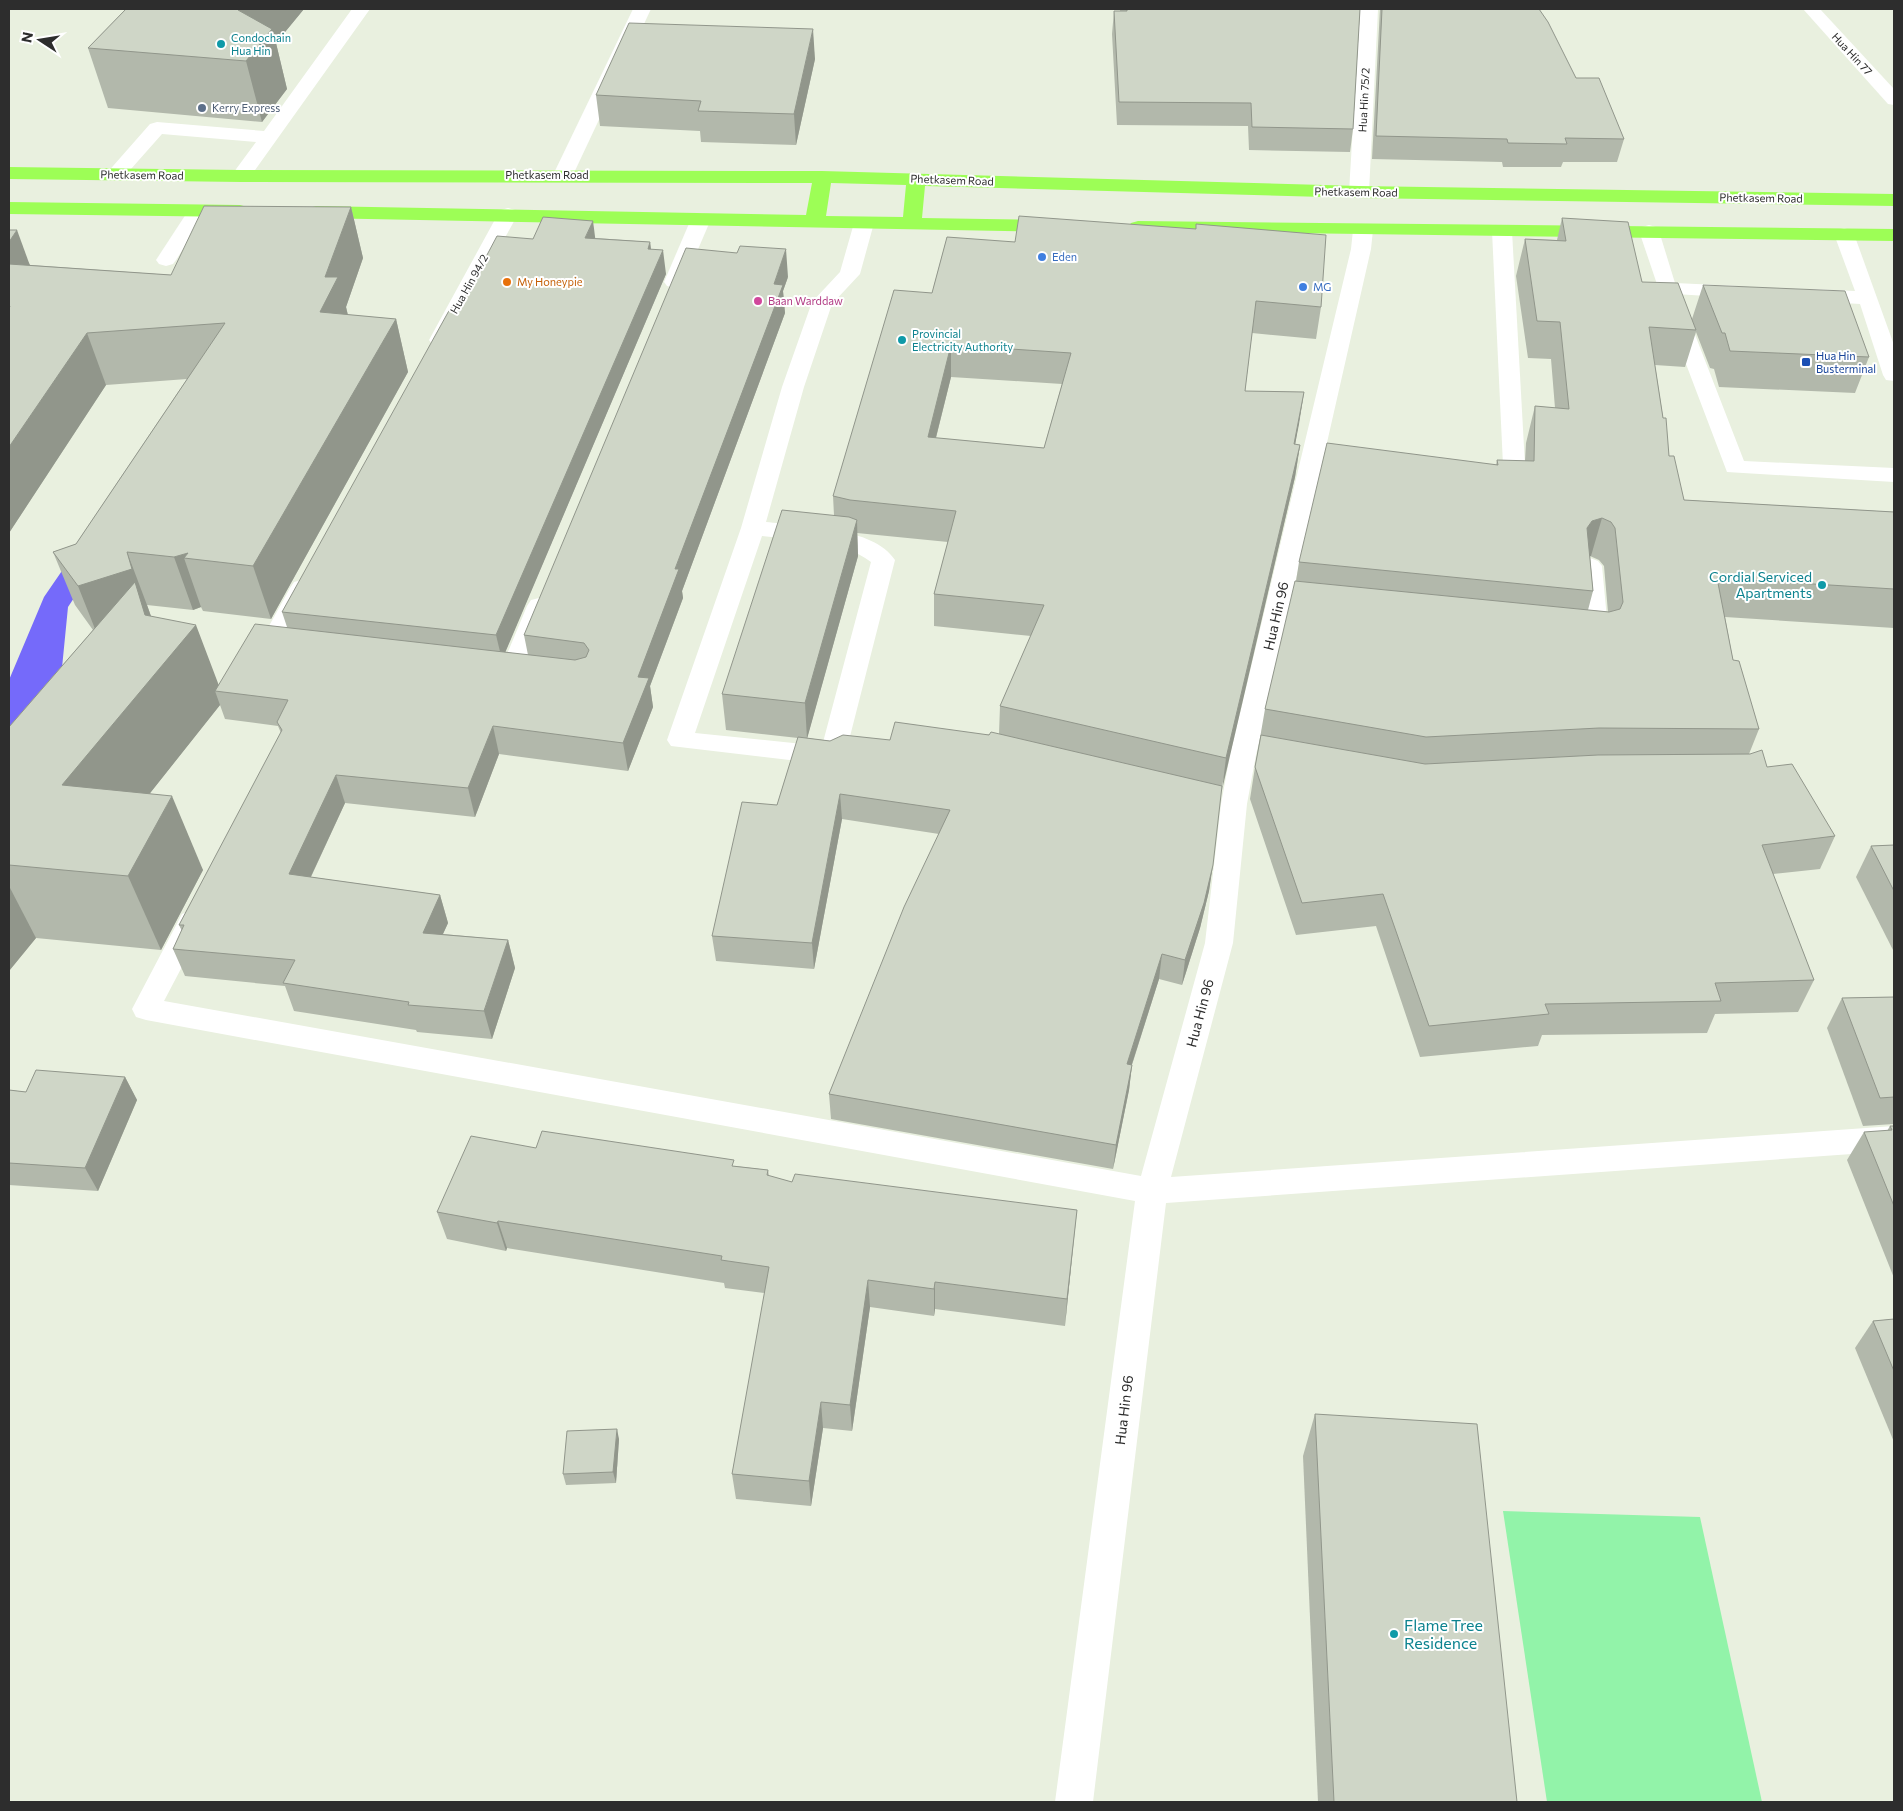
<svg xmlns="http://www.w3.org/2000/svg" width="1903" height="1811" font-family="Commissioner,sans-serif">
<style>
.pitch{fill:#92f3a9}
.water{fill:#756afa}
.lines{fill:none;stroke-linecap:round;stroke-linejoin:round}
.minor{fill:#fff;fill-rule:evenodd}
.major{fill:#9dfe56;fill-rule:evenodd}
.wall{fill:#b2b8ab;fill-rule:evenodd}
.shaded-wall{fill:#91968b}
.building{fill:#cfd6c7;stroke:#91968b;fill-rule:evenodd}
.culture-dot{fill:#0f9aa8;stroke:#fff;stroke-width:2}
.service-dot{fill:#5c6f8a;stroke:#fff;stroke-width:2}
.shop-dot{fill:#3f7fe0;stroke:#fff;stroke-width:2}
.food-dot{fill:#e8710a;stroke:#fff;stroke-width:2}
.hotel-dot{fill:#d1479c;stroke:#fff;stroke-width:2}
.transit-dot{fill:#1a4fb4;stroke:#fff;stroke-width:2}
.labels{text-anchor:middle;stroke-width:4;stroke-linejoin:round;paint-order:stroke}
.far-culture-label{font-size:11px;fill:#0d838f;stroke:#fff;text-anchor:start}
.far-street-label{font-size:11px;fill:#2d2d2d;stroke:#fff}
.far-service-label{font-size:11px;fill:#4e5e75;stroke:#fff;text-anchor:start}
.far-shop-label{font-size:11px;fill:#366cbe;stroke:#fff;text-anchor:start}
.far-food-label{font-size:11px;fill:#c56008;stroke:#fff;text-anchor:start}
.far-hotel-label{font-size:11px;fill:#b23c85;stroke:#fff;text-anchor:start}
.far-transit-label{font-size:11px;fill:#164399;stroke:#fff;text-anchor:start}
.culture-label{font-size:14px;fill:#0d838f;stroke:#fff;text-anchor:end}
.street-label{font-size:14px;fill:#2d2d2d;stroke:#fff}
.near-culture-label{font-size:16px;fill:#0d838f;stroke:#fff;text-anchor:start}
</style>
<rect width="100%" height="100%" fill="#e9f0df"/>
<path class="pitch" d="M 1503,1511 L 1700,1517 L 1762,1802 L 1547,1802 Z"/>
<path class="water" d="M 169,415 L 195,416 L 68,607 L 60,688 L 9,746 L 9,680 L 44,597 Z"/>
<g class="lines">
<g class="minor">
<path d="M 352,9 L 370,9 L 248,180 L 234,180 L 231,176 L 256,142 L 162,134 L 123,178 L 109,178 L 106,174 L 150,124 L 157,122 L 264,131 Z"/>
<path d="M 633,9 L 651,9 L 573,175 L 570,179 L 556,179 L 553,175 Z"/>
<path d="M 1360,9 L 1378,9 L 1369,192 L 1366,196 L 1352,196 L 1349,192 Z"/>
<path d="M 1803,9 L 1820,9 L 1894,89 L 1894,105 L 1888,104 Z"/>
<path d="M 198,205 L 205,207 L 208,211 L 176,260 L 173,264 L 166,266 L 159,264 L 156,260 L 188,211 L 191,207 Z"/>
<path d="M 508,208 L 515,210 L 518,214 L 449,340 L 446,344 L 439,346 L 432,344 L 429,340 L 498,214 L 501,210 Z"/>
<path d="M 701,213 L 708,215 L 711,219 L 684,282 L 681,286 L 674,288 L 667,286 L 664,282 L 691,219 L 694,215 Z"/>
<path d="M 864,217 L 871,219 L 874,223 L 860,274 L 832,304 L 804,387 L 766,522 C 801,526 874,527 895,560 L 845,756 L 841,762 L 832,765 L 671,746 L 667,740 L 741,528 L 782,387 L 812,302 L 840,272 L 854,223 L 857,219 ZM 762,536 C 798,540 841,539 871,562 L 822,746 L 695,733 Z"/>
<path d="M 1363,224 L 1370,226 L 1373,230 L 1371,249 L 1256,755 L 1247,804 L 1233,943 L 1171,1177 L 1894,1126 L 1894,1151 L 1166,1203 L 1093,1802 L 1055,1802 L 1135,1201 L 146,1020 L 136,1017 L 132,1009 L 182,914 L 192,910 L 202,914 L 206,921 L 164,1001 L 1141,1176 L 1205,943 L 1221,804 L 1230,755 L 1351,249 L 1353,230 L 1356,226 Z"/>
<path d="M 1502,225 L 1509,227 L 1512,231 L 1525,465 L 1522,470 L 1514,472 L 1506,470 L 1503,465 L 1492,231 L 1495,227 Z"/>
<path d="M 1649,225 L 1656,227 L 1659,231 L 1675,283 L 1738,286 L 1745,288 L 1748,292 L 1745,296 L 1738,298 L 1660,293 L 1639,231 L 1642,227 Z"/>
<path d="M 1844,228 L 1851,230 L 1854,234 L 1894,345 L 1894,381 L 1886,380 L 1883,375 L 1860,304 L 1811,301 L 1804,299 L 1801,295 L 1804,291 L 1811,289 L 1855,291 L 1834,234 L 1837,230 Z"/>
<path d="M 1677,308 L 1684,310 L 1687,314 L 1744,461 L 1894,468 L 1894,482 L 1727,472 L 1667,314 L 1670,310 Z"/>
<path d="M 1590,558 L 1598,561 L 1602,566 L 1609,640 L 1606,646 L 1597,648 L 1579,645 L 1576,639 L 1579,633 L 1584,632 L 1578,566 L 1582,561 Z"/>
<path d="M 302,580 L 310,582 L 314,588 L 287,638 L 298,640 L 301,646 L 298,652 L 289,654 L 262,650 L 259,644 L 290,588 L 294,582 Z"/>
<path d="M 539,598 L 547,600 L 551,606 L 524,671 L 521,677 L 512,679 L 503,677 L 500,671 L 527,606 L 531,600 Z"/>
</g>
<g class="major">
<path d="M 9,167 L 241,170 L 822,171 L 1359,186 L 1894,194 L 1894,206 L 1359,198 L 925,186 L 922,218 L 1055,220 L 1062,222 L 1065,226 L 1062,230 L 1055,232 L 316,218 L 309,216 L 306,212 L 309,208 L 316,206 L 806,215 L 812,183 L 241,182 L 9,179 ZM 831,183 L 906,185 L 903,217 L 826,216 Z"/>
<path d="M 9,202 L 240,205 L 247,207 L 250,211 L 247,215 L 240,217 L 9,214 Z"/>
<path d="M 1138,221 L 1894,229 L 1894,241 L 1131,231 L 1128,227 L 1131,223 Z"/>
</g>
</g>
<g class="wall">
<path d="M 126,9 L 304,9 L 276,43 L 287,89 L 262,122 L 108,108 L 88,48 Z"/>
<path d="M 1120,9 L 1360,9 L 1353,129 L 1350,152 L 1249,150 L 1248,126 L 1117,125 L 1112,34 L 1114,11 L 1120,11 Z"/>
<path d="M 1380,9 L 1539,9 L 1576,78 L 1624,139 L 1617,162 L 1563,162 L 1561,167 L 1503,167 L 1502,162 L 1372,159 Z"/>
<path d="M 815,59 L 796,145 L 701,142 L 700,131 L 600,126 L 596,95 Z"/>
<path d="M 351,207 L 363,258 L 346,307 L 348,315 L 396,319 L 408,372 L 271,619 L 203,611 L 201,607 L 193,610 L 147,605 L 151,616 L 218,685 L 287,627 L 282,612 L 459,308 L 533,239 L 596,238 L 650,242 L 651,249 L 666,274 L 505,652 L 528,655 L 524,635 L 788,277 L 783,291 L 785,313 L 682,591 L 683,598 L 650,686 L 653,707 L 628,771 L 499,754 L 475,817 L 345,803 L 311,877 L 440,895 L 448,923 L 443,934 L 508,940 L 515,968 L 492,1039 L 417,1032 L 416,1030 L 294,1011 L 285,986 L 185,976 L 173,949 L 182,931 L 179,925 L 281,733 L 278,726 L 225,719 L 220,705 L 150,793 L 203,870 L 161,950 L 36,938 L 9,971 L 9,727 L 93,630 L 75,605 L 53,552 L 76,544 L 187,379 L 106,385 L 9,533 L 9,230 L 30,265 L 171,275 Z"/>
<path d="M 1562,218 L 1642,282 L 1692,319 L 1703,285 L 1869,357 L 1855,393 L 1719,387 L 1714,369 L 1710,368 L 1696,332 L 1685,367 L 1655,365 L 1669,456 L 1684,500 L 1894,512 L 1894,628 L 1725,617 L 1733,660 L 1759,729 L 1749,754 L 1767,767 L 1835,836 L 1820,869 L 1773,874 L 1814,980 L 1798,1012 L 1715,1014 L 1707,1033 L 1542,1035 L 1538,1046 L 1420,1057 L 1376,926 L 1296,935 L 1250,799 L 1255,767 L 1265,709 L 1296,581 L 1299,562 L 1496,465 L 1497,460 L 1525,461 L 1526,443 L 1535,406 L 1555,408 L 1551,359 L 1528,358 L 1516,276 L 1525,239 L 1557,240 ZM 1590,556 L 1599,560 L 1604,566 L 1608,612 L 1588,610 L 1593,591 Z"/>
<path d="M 947,237 L 1321,307 L 1316,339 L 1252,333 L 1245,391 L 1304,392 L 1295,445 L 1300,445 L 1295,477 L 1221,790 L 1209,891 L 1200,928 L 1182,985 L 1159,979 L 1132,1065 L 1129,1090 L 1113,1169 L 831,1119 L 829,1094 L 939,834 L 842,819 L 814,969 L 716,961 L 712,936 L 777,805 L 798,738 L 726,730 L 722,694 L 834,515 L 833,496 L 932,293 ZM 951,377 L 1062,384 L 1044,448 L 936,438 ZM 857,533 L 948,542 L 934,594 L 934,626 L 1031,636 L 1000,706 L 999,734 L 890,740 L 830,741 L 807,738 L 858,556 Z"/>
<path d="M 1894,845 L 1894,952 L 1856,877 L 1871,846 Z"/>
<path d="M 1894,997 L 1894,1124 L 1863,1126 L 1827,1028 L 1842,998 Z"/>
<path d="M 125,1077 L 137,1100 L 98,1191 L 9,1185 L 9,1090 L 26,1092 Z"/>
<path d="M 1890,1126 L 1894,1126 L 1894,1278 L 1847,1160 L 1864,1132 L 1887,1131 Z"/>
<path d="M 735,1166 L 768,1170 L 769,1176 L 792,1182 L 1077,1210 L 1065,1326 L 935,1309 L 934,1316 L 870,1307 L 852,1431 L 823,1428 L 811,1506 L 736,1499 L 732,1474 L 765,1293 L 725,1288 L 724,1283 L 507,1248 L 506,1251 L 447,1239 L 437,1212 Z"/>
<path d="M 1894,1319 L 1894,1442 L 1855,1348 L 1873,1321 Z"/>
<path d="M 1315,1414 L 1517,1802 L 1318,1802 L 1303,1456 Z"/>
<path d="M 619,1439 L 616,1483 L 566,1485 L 563,1474 Z"/>
</g>
<g class="shaded-wall">
<path d="M 238,9 L 304,9 L 276,43 L 287,89 L 262,122 L 246,61 L 238,10 Z"/>
<path d="M 813,29 L 815,59 L 796,145 L 794,114 Z"/>
<path d="M 351,207 L 363,258 L 346,307 L 351,329 L 320,312 L 325,277 Z"/>
<path d="M 593,221 L 596,244 L 585,238 Z"/>
<path d="M 17,230 L 36,282 L 9,300 L 9,242 Z"/>
<path d="M 650,242 L 653,266 L 648,249 Z"/>
<path d="M 786,249 L 788,277 L 783,291 L 785,313 L 682,591 L 683,598 L 650,686 L 653,707 L 628,771 L 623,743 L 638,677 Z"/>
<path d="M 663,250 L 666,274 L 502,660 L 496,635 Z"/>
<path d="M 396,319 L 408,372 L 271,619 L 253,566 Z"/>
<path d="M 87,333 L 106,385 L 9,533 L 9,447 Z"/>
<path d="M 951,345 L 951,377 L 928,469 L 928,437 Z"/>
<path d="M 1304,392 L 1299,424 L 1289,476 L 1294,444 Z"/>
<path d="M 1300,445 L 1295,477 L 1222,790 L 1226,758 Z"/>
<path d="M 1602,518 L 1591,556 L 1581,559 L 1587,528 L 1592,521 Z"/>
<path d="M 857,520 L 858,556 L 807,739 L 805,703 Z"/>
<path d="M 127,552 L 147,605 L 153,622 L 196,625 L 221,691 L 215,691 L 220,705 L 97,860 L 62,785 L 99,639 L 78,586 Z"/>
<path d="M 188,553 L 184,558 L 201,607 L 193,610 L 174,557 Z"/>
<path d="M 493,726 L 499,754 L 475,817 L 468,788 Z"/>
<path d="M 336,775 L 345,803 L 299,902 L 289,874 Z"/>
<path d="M 840,794 L 842,819 L 814,969 L 812,943 Z"/>
<path d="M 172,796 L 203,870 L 161,950 L 128,876 Z"/>
<path d="M 1213,865 L 1209,891 L 1200,928 L 1182,985 L 1185,960 Z"/>
<path d="M 9,886 L 36,938 L 9,971 Z"/>
<path d="M 440,895 L 448,923 L 431,960 L 423,933 Z"/>
<path d="M 508,940 L 515,968 L 492,1039 L 484,1011 Z"/>
<path d="M 1162,954 L 1159,979 L 1124,1089 L 1127,1064 Z"/>
<path d="M 1132,1065 L 1129,1090 L 1113,1169 L 1116,1145 Z"/>
<path d="M 125,1077 L 137,1100 L 98,1191 L 85,1168 Z"/>
<path d="M 1077,1210 L 1074,1237 L 1065,1326 L 1067,1299 Z"/>
<path d="M 498,1221 L 507,1248 L 506,1251 L 497,1223 Z"/>
<path d="M 868,1280 L 870,1307 L 852,1431 L 850,1405 Z"/>
<path d="M 935,1282 L 935,1309 L 934,1316 L 934,1289 Z"/>
<path d="M 821,1402 L 823,1428 L 811,1506 L 809,1481 Z"/>
<path d="M 617,1429 L 619,1439 L 616,1483 L 613,1472 Z"/>
</g>
<g class="building">
<path d="M 126,9 L 238,9 L 238,10 L 272,29 L 246,61 L 88,48 Z"/>
<path d="M 1127,9 L 1360,9 L 1353,129 L 1252,127 L 1251,103 L 1119,102 L 1114,11 L 1127,11 Z"/>
<path d="M 1382,9 L 1539,9 L 1548,22 L 1576,78 L 1599,78 L 1624,139 L 1565,138 L 1567,144 L 1508,143 L 1507,139 L 1376,136 Z"/>
<path d="M 629,23 L 813,29 L 794,114 L 698,111 L 701,101 L 596,95 Z"/>
<path d="M 204,206 L 351,207 L 325,277 L 338,277 L 320,312 L 396,319 L 253,566 L 184,558 L 188,553 L 174,557 L 127,552 L 132,569 L 78,586 L 53,552 L 76,544 L 225,323 L 87,333 L 9,447 L 9,309 L 10,306 L 9,306 L 9,264 L 171,275 Z"/>
<path d="M 1019,216 L 1196,229 L 1196,224 L 1326,235 L 1321,307 L 1256,301 L 1245,391 L 1304,392 L 1294,444 L 1300,445 L 1226,758 L 1000,706 L 1044,605 L 934,594 L 956,511 L 850,500 L 833,496 L 894,290 L 932,293 L 947,237 L 1015,242 ZM 951,345 L 1071,353 L 1044,448 L 928,437 Z"/>
<path d="M 543,217 L 593,221 L 585,238 L 650,242 L 648,249 L 663,250 L 496,635 L 282,612 L 451,307 L 459,308 L 497,236 L 533,239 Z"/>
<path d="M 1562,218 L 1628,222 L 1642,282 L 1678,283 L 1696,330 L 1649,327 L 1663,418 L 1666,418 L 1669,456 L 1674,456 L 1684,500 L 1894,512 L 1894,589 L 1717,578 L 1733,660 L 1739,661 L 1759,729 L 1599,728 L 1426,737 L 1265,709 L 1295,581 L 1609,612 L 1620,609 L 1623,602 L 1615,528 L 1611,522 L 1602,518 L 1592,521 L 1587,528 L 1593,591 L 1299,562 L 1327,443 L 1498,465 L 1497,460 L 1534,461 L 1535,406 L 1569,409 L 1560,322 L 1537,321 L 1525,239 L 1566,241 Z"/>
<path d="M 9,230 L 17,230 L 9,242 Z"/>
<path d="M 740,246 L 786,249 L 774,284 L 783,285 L 675,569 L 679,569 L 638,677 L 649,678 L 623,743 L 493,726 L 468,788 L 336,775 L 289,874 L 440,895 L 423,933 L 508,940 L 484,1011 L 408,1005 L 409,1002 L 283,983 L 295,960 L 173,949 L 184,925 L 179,925 L 282,730 L 277,722 L 288,700 L 215,691 L 255,624 L 575,660 L 586,657 L 589,650 L 584,643 L 524,635 L 686,248 L 737,253 Z"/>
<path d="M 1703,285 L 1845,291 L 1869,357 L 1730,351 L 1725,333 L 1722,333 Z"/>
<path d="M 782,510 L 849,517 L 857,520 L 805,703 L 722,694 Z"/>
<path d="M 135,582 L 145,615 L 196,625 L 62,785 L 172,796 L 128,876 L 9,865 L 9,727 Z"/>
<path d="M 895,722 L 989,735 L 991,732 L 1222,786 L 1213,865 L 1204,903 L 1185,960 L 1162,954 L 1127,1064 L 1132,1065 L 1116,1145 L 829,1094 L 904,907 L 950,810 L 840,794 L 812,943 L 712,936 L 742,802 L 777,805 L 798,737 L 830,741 L 843,735 L 890,740 Z"/>
<path d="M 1261,735 L 1425,764 L 1598,755 L 1750,754 L 1762,750 L 1767,767 L 1792,764 L 1835,836 L 1762,845 L 1814,980 L 1715,983 L 1721,1001 L 1545,1004 L 1549,1014 L 1429,1026 L 1383,894 L 1302,903 L 1255,767 Z"/>
<path d="M 1894,845 L 1894,891 L 1871,846 Z"/>
<path d="M 1894,997 L 1894,1097 L 1880,1098 L 1842,998 Z"/>
<path d="M 36,1070 L 125,1077 L 85,1168 L 9,1163 L 9,1090 L 26,1092 Z"/>
<path d="M 1890,1126 L 1894,1126 L 1894,1206 L 1864,1132 L 1892,1130 Z"/>
<path d="M 542,1131 L 734,1160 L 732,1166 L 768,1170 L 767,1175 L 792,1182 L 795,1174 L 1077,1210 L 1067,1299 L 935,1282 L 934,1289 L 868,1280 L 850,1405 L 821,1402 L 809,1481 L 732,1474 L 769,1267 L 721,1260 L 722,1256 L 498,1221 L 497,1223 L 437,1212 L 471,1136 L 536,1148 Z"/>
<path d="M 1894,1319 L 1894,1371 L 1873,1321 Z"/>
<path d="M 1315,1414 L 1477,1424 L 1517,1802 L 1334,1802 Z"/>
<path d="M 617,1429 L 613,1472 L 563,1474 L 567,1431 Z"/>
</g>
<g class="culture-dot">
<circle cx="221" cy="44" r="5"/>
<circle cx="902" cy="340" r="5"/>
<circle cx="1822" cy="585" r="5"/>
<circle cx="1394" cy="1634" r="5"/>
</g>
<circle class="service-dot" cx="202" cy="108" r="5"/>
<g class="shop-dot">
<circle cx="1042" cy="257" r="5"/>
<circle cx="1303" cy="287" r="5"/>
</g>
<circle class="food-dot" cx="507" cy="282" r="5"/>
<circle class="hotel-dot" cx="758" cy="301" r="5"/>
<rect class="transit-dot" x="1801" y="357" width="10" height="10" rx="2.5"/>
<g class="labels">
<g class="far-culture-label">
<text x="231" y="42">Condochain<tspan x="231" dy="13">Hua Hin</tspan></text>
<text x="912" y="338">Provincial<tspan x="912" dy="13">Electricity Authority</tspan></text>
</g>
<g class="far-street-label">
<text transform="translate(1852 54) rotate(47)" y="4">Hua Hin 77</text>
<text transform="translate(1364 100) rotate(-87)" y="4">Hua Hin 75/2</text>
<text transform="translate(142 175) rotate(1)" y="4">Phetkasem Road</text>
<text x="547" y="179">Phetkasem Road</text>
<text transform="translate(952 180) rotate(2)" y="4">Phetkasem Road</text>
<text transform="translate(1356 192) rotate(1)" y="4">Phetkasem Road</text>
<text transform="translate(1761 198) rotate(1)" y="4">Phetkasem Road</text>
<text transform="translate(469 284) rotate(-61)" y="4">Hua Hin 94/2</text>
</g>
<g class="far-service-label">
<text x="212" y="112">Kerry Express</text>
</g>
<g class="far-shop-label">
<text x="1052" y="261">Eden</text>
<text x="1313" y="291">MG</text>
</g>
<g class="far-food-label">
<text x="517" y="286">My Honeypie</text>
</g>
<g class="far-hotel-label">
<text x="768" y="305">Baan Warddaw</text>
</g>
<g class="far-transit-label">
<text x="1816" y="360">Hua Hin<tspan x="1816" dy="13">Busterminal</tspan></text>
</g>
<g class="culture-label">
<text x="1812" y="582">Cordial Serviced<tspan x="1812" dy="16">Apartments</tspan></text>
</g>
<g class="street-label">
<text transform="translate(1276 616) rotate(-77)" y="5">Hua Hin 96</text>
<text transform="translate(1200 1013) rotate(-75)" y="5">Hua Hin 96</text>
<text transform="translate(1124 1410) rotate(-83)" y="5">Hua Hin 96</text>
</g>
<g class="near-culture-label">
<text x="1404" y="1631">Flame Tree<tspan x="1404" dy="18">Residence</tspan></text>
</g>
</g>
<rect width="1903" height="1811" fill="none" stroke="#2d2d2d" stroke-width="20"/>
<g transform="translate(40 40) rotate(282)" stroke="#ffffff" stroke-width="4" paint-order="stroke">
<path d="M0-4L9 19L0 12L-9 19Z" fill="#2d2d2d"/>
<text y="-8" font-size="14" font-weight="bold" text-anchor="middle" fill="#2d2d2d">N</text>
</g>
</svg>
